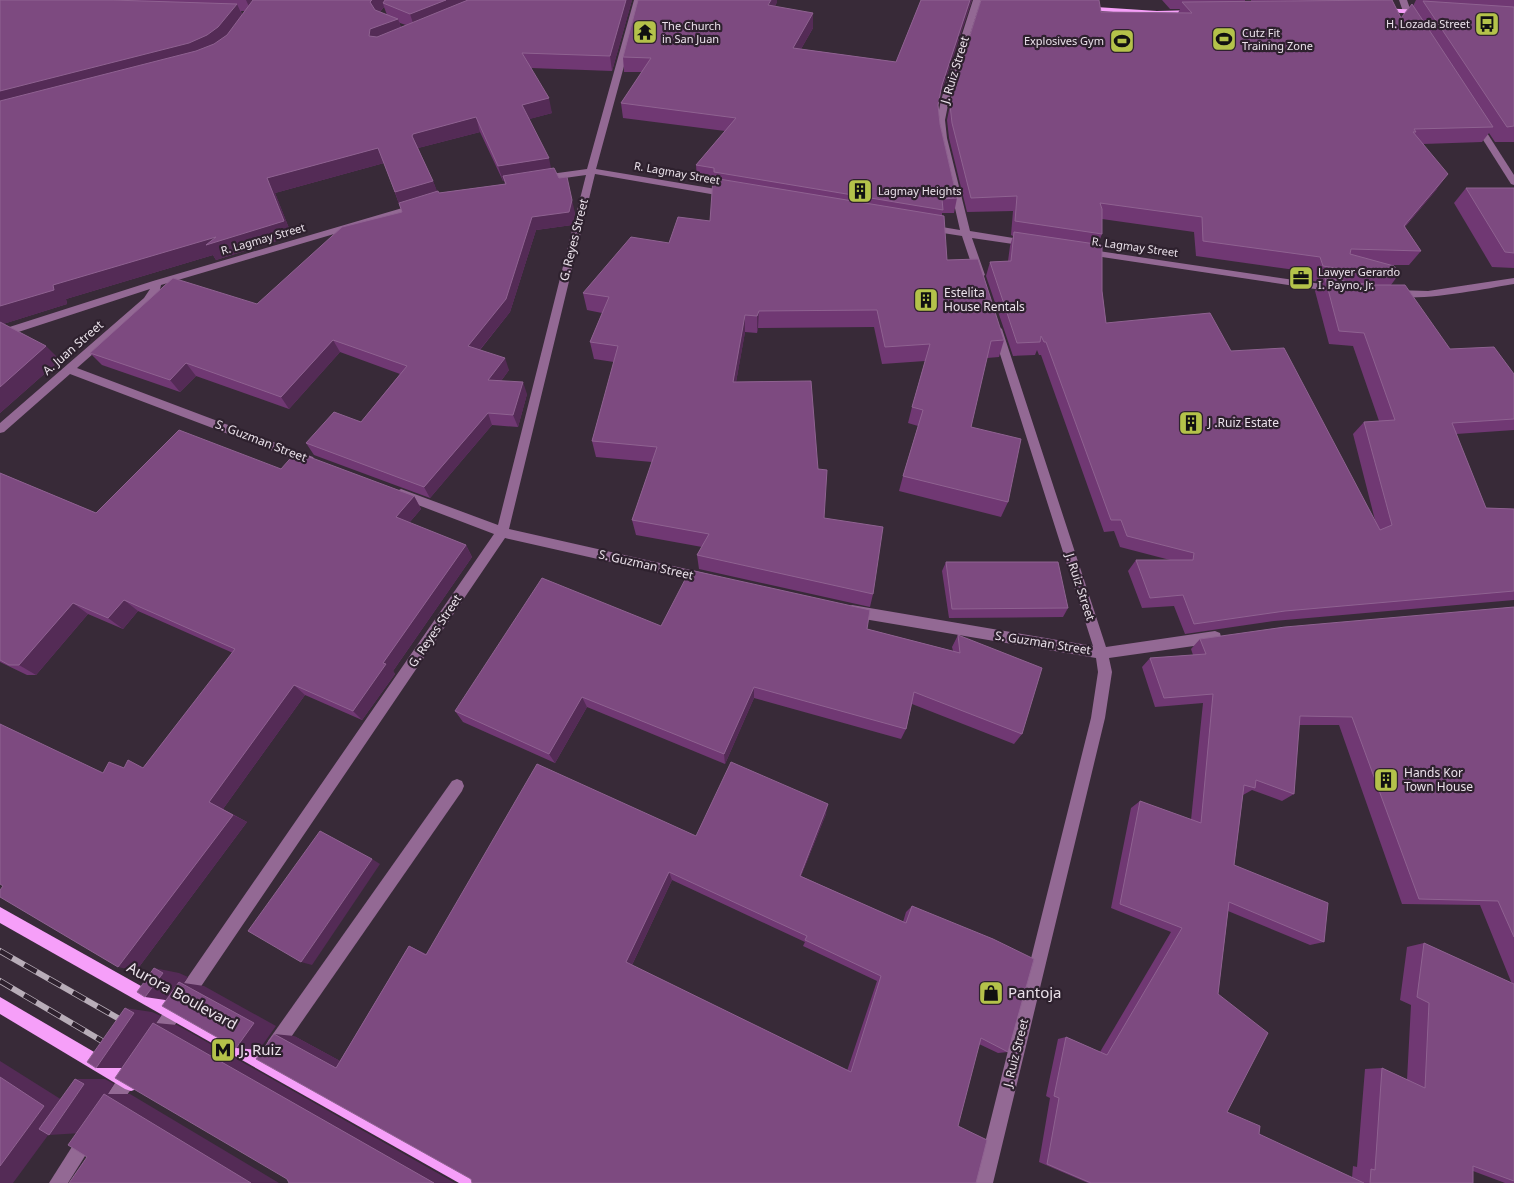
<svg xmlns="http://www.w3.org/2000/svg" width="1514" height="1183" font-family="'Noto Sans',sans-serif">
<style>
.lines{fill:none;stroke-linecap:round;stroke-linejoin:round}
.minor{fill:#936994;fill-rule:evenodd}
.major{fill:#f69ff9;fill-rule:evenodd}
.rail-casing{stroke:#b8adb8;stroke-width:6}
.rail{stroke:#2e212e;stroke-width:4.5;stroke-dasharray:14;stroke-linecap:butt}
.wall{fill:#703873;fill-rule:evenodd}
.shaded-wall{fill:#542b56}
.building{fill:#7d4a80;stroke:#8f6291;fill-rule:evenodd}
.labels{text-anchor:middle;stroke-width:4.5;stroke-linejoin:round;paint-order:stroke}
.far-poi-label{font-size:11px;fill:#ebe2eb;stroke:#2e212e;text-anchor:start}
.far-street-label{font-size:11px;fill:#ebe2eb;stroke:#2e212e}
.street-label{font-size:12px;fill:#ebe2eb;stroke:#2e212e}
.poi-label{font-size:12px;fill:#ebe2eb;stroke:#2e212e;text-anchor:start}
.near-poi-label{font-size:15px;fill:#ebe2eb;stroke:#2e212e;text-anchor:start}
.near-street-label{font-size:15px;fill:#ebe2eb;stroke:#2e212e}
</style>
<rect width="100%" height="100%" fill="#382a38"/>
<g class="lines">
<g class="minor">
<path d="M 634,0 L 642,0 L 596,169 L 728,191 L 733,194 L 728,197 L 595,174 L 509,529 L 704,573 L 708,574 L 710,578 L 708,582 L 704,583 L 505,538 L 162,1044 L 156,1046 L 150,1044 L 148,1038 L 150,1032 L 494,534 L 397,497 L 395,494 L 397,491 L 401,489 L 498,525 L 586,175 L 543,181 L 538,178 L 543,175 L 587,169 Z"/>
<path d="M 973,0 L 981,0 L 949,100 L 945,120 L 947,138 L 970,231 L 1026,240 L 1031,243 L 1026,246 L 972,238 L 985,275 L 980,278 L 975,275 L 962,236 L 930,231 L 925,228 L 930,225 L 960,230 L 939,138 L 937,120 L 941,100 Z"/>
<path d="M 1399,0 L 1407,0 L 1415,23 L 1414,25 L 1407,23 Z"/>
<path d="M 1477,121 L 1480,122 L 1514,175 L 1514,185 L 1511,184 L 1473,124 Z"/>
<path d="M 416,204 L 419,205 L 419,209 L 161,285 L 159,294 L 152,302 L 77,368 L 313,457 L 315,460 L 313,463 L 305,463 L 70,374 L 4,432 L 0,433 L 0,423 L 144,298 L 150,289 L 0,338 L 0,330 L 153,281 Z"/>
<path d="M 1085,249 L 1335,286 L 1340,289 L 1335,292 L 1082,254 L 1080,252 Z"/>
<path d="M 1514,278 L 1514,284 C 1494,287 1402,306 1390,293 L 1395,290 L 1428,291 Z"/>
<path d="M 997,325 L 1002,329 L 1106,647 L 1215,631 L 1220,633 L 1221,637 L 1220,641 L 1215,643 L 1109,658 L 1112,672 L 1105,718 L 993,1183 L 975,1183 L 1091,718 L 1098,672 L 1096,658 L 852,617 L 848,615 L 846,611 L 848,607 L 852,605 L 1093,646 L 992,329 Z"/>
<path d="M 457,779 L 462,781 L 464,786 L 462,791 L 280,1053 L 274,1055 L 268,1053 L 266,1047 L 268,1041 L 452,781 Z"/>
<path d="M 132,1065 L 138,1067 L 140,1073 L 138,1079 L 114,1114 L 108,1116 L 102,1114 L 100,1108 L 102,1102 L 126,1067 Z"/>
<path d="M 88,1128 L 94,1131 L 97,1137 L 68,1183 L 49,1183 L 82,1131 Z"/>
</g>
<g class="major">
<path d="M 1081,6 L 1157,11 L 1196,10 L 1200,12 L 1196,14 L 1157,15 L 1084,10 L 1080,8 Z"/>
<path d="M 1378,8 L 1423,10 L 1427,12 L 1423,14 L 1381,12 L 1378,12 Z"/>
<path d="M 0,907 L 482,1177 L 485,1183 L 459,1183 L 0,923 Z"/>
<path d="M 0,997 L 137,1077 L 139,1083 L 137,1089 L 131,1091 L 125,1089 L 0,1014 Z"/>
</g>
<defs>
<g id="rail">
<path d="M 0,951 L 130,1025"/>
<path d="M 0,981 L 114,1048"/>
</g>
</defs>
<use href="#rail" class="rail-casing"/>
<use href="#rail" class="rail"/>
</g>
<g class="wall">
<path d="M 0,0 L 632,0 L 612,71 L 531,68 L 552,113 L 529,119 L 551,169 L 575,213 L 572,225 L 536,230 L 510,312 L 480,350 L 509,370 L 501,381 L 527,394 L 518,427 L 492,425 L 430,498 L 314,455 L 306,443 L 361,422 L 400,374 L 340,352 L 289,409 L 196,376 L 180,392 L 102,365 L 90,353 L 257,304 L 402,212 L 384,163 L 275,193 L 292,236 L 216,260 L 213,255 L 66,299 L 67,304 L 3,324 L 60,360 L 0,413 ZM 384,7 L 387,15 L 380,12 ZM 241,11 L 245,11 L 242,15 ZM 399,22 L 400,23 L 406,25 L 401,27 ZM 480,132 L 503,181 L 504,180 L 505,184 L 439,193 L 437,192 L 433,181 L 418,148 Z"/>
<path d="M 921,0 L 972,0 L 939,99 L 938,106 L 940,124 L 957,198 L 954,213 L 942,213 L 942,216 L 947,260 L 1004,340 L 999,357 L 987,358 L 971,427 L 1008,502 L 1001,517 L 899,491 L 903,476 L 918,426 L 908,423 L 912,407 L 925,361 L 882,364 L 874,327 L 758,328 L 757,333 L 745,332 L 736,382 L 818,469 L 824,518 L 873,594 L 870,607 L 699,569 L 697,555 L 702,547 L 636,535 L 632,520 L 652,462 L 596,457 L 592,441 L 614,362 L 594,359 L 590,342 L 602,313 L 587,310 L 583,293 L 669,243 L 710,221 L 713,183 L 697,180 L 696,165 L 725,131 L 623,118 L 621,103 L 642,72 L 624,72 L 623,57 L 777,2 L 775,6 L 813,28 L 801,49 L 896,62 Z"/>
<path d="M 1162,0 L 1245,0 L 1245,1 L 1251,1 L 1251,0 L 1392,0 L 1401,18 L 1413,6 L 1416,0 L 1514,0 L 1514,142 L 1495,142 L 1489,133 L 1482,142 L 1423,144 L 1437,189 L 1405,227 L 1421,251 L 1409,265 L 1387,265 L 1399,274 L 1391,285 L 1450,349 L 1514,374 L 1514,430 L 1456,434 L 1486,508 L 1514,509 L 1514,600 L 1274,621 L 1185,634 L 1174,606 L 1142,608 L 1128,571 L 1136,560 L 1170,560 L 1120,547 L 1114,531 L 1104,532 L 1041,355 L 1039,355 L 1037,350 L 1035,355 L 1013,356 L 986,276 L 990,262 L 1008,261 L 1010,246 L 1013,236 L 1011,235 L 1013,211 L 967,212 L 949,138 L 947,120 L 954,86 L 1101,12 L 1178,13 L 1180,9 L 1170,9 ZM 1102,219 L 1194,232 L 1196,256 L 1310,272 L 1313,281 L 1322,282 L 1315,291 L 1329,344 L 1353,346 L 1379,421 L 1364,422 L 1353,434 L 1376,524 L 1231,351 L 1106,323 L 1102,291 L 1098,244 L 1102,234 Z"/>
<path d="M 1466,188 L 1514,188 L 1514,268 L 1492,267 L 1454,203 Z"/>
<path d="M 281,469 L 414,496 L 421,509 L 409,523 L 466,545 L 472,557 L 393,671 L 395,674 L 362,720 L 305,695 L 223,809 L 247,822 L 136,971 L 103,773 L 124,768 L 143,768 L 233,653 L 138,611 L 123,629 L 88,614 L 36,675 L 27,675 L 0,662 L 0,473 L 96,513 Z"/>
<path d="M 946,562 L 1068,608 L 1063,617 L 949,618 L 942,571 Z"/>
<path d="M 1514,607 L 1514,1183 L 1505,1183 L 1473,1171 L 1473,1183 L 1088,1183 L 1039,1162 L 1050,1098 L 1046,1096 L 1058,1039 L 1066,1037 L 1100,1052 L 1171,932 L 1111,908 L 1131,808 L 1140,801 L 1191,820 L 1203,703 L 1155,707 L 1142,667 L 1150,658 L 1193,655 L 1191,649 L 1200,639 ZM 1299,725 L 1339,725 L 1402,904 L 1480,905 L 1512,984 L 1424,943 L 1407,947 L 1400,1000 L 1411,1005 L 1407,1080 L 1382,1068 L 1365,1069 L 1357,1167 L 1353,1166 L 1352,1178 L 1259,1134 L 1227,1112 L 1218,994 L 1228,911 L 1310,945 L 1324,942 L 1234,865 L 1243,795 L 1252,790 L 1282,801 L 1294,794 Z"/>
<path d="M 661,626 L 867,629 L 953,651 L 952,647 L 958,635 L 1022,734 L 1014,744 L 912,704 L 906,729 L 901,739 L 754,698 L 725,764 L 587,707 L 555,763 L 463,722 L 455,711 Z"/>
<path d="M 826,814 L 801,876 L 903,922 L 906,912 L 912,906 L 1008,1052 L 998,1053 L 979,1044 L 958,1126 L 471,1179 L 294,1036 L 340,1061 L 409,946 L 426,954 L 696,836 ZM 672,880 L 805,942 L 803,946 L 877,981 L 847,1071 L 632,965 Z"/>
</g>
<g class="shaded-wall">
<path d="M 246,0 L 259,0 L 251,11 Z"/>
<path d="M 372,0 L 390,0 L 383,3 L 384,7 L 375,17 L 370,2 Z"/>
<path d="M 446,0 L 466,0 L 468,7 L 415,29 L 410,14 Z"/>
<path d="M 626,0 L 632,0 L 612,71 L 610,56 Z"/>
<path d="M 771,0 L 777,0 L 777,2 L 768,20 L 768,5 Z"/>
<path d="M 970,0 L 972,0 L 939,99 L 942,85 Z"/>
<path d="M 237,4 L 244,19 L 215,50 L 0,109 L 0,91 Z"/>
<path d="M 813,13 L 813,28 L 793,63 L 793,48 Z"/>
<path d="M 398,19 L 403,34 L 375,51 L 369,36 L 370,29 Z"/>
<path d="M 549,98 L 552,113 L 526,120 L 522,105 Z"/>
<path d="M 476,117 L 480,132 L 418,148 L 412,136 L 413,134 Z"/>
<path d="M 378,148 L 384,163 L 275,193 L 292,236 L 216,260 L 213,255 L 66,299 L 67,304 L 0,325 L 0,306 L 267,178 Z"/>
<path d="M 549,158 L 552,173 L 503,176 L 504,180 L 503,181 L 498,166 Z"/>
<path d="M 1448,174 L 1437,189 L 1393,240 L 1404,226 Z"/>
<path d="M 433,181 L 439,196 L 400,207 L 395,192 Z"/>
<path d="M 572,200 L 575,213 L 572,225 L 536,230 L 510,312 L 473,358 L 468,346 L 532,217 Z"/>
<path d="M 759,311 L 758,328 L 757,333 L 757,316 Z"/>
<path d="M 745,315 L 745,332 L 733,399 L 733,382 Z"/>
<path d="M 333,340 L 340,352 L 289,409 L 281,397 Z"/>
<path d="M 46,346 L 60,360 L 0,413 L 0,387 Z"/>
<path d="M 505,358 L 509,370 L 492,393 L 488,380 Z"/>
<path d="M 186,363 L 196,376 L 180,392 L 170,380 Z"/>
<path d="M 523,382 L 527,394 L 518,427 L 513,415 Z"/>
<path d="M 488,413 L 492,425 L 430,498 L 424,487 Z"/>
<path d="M 414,496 L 421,509 L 403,530 L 396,517 Z"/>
<path d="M 466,545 L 472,557 L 393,671 L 395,674 L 362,720 L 353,711 L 383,663 Z"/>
<path d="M 124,600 L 138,611 L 123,629 L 108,618 Z"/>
<path d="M 73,603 L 88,614 L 36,675 L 19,665 Z"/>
<path d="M 294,685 L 305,695 L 223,809 L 209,802 Z"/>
<path d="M 754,687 L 754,698 L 725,764 L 724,754 Z"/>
<path d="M 582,697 L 587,707 L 555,763 L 549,754 Z"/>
<path d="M 828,804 L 826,814 L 798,883 L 800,876 Z"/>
<path d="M 233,815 L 247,822 L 136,971 L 118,967 Z"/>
<path d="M 372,859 L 380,864 L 312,965 L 301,962 Z"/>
<path d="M 669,872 L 672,880 L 631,967 L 626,962 Z"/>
<path d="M 409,946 L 422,952 L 438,960 L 426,955 Z"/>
<path d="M 154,968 L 179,973 L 188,977 L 184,983 L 204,986 L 276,1026 L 259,1050 L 236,1048 L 172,1001 L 145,997 Z"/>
<path d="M 125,1008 L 152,1012 L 161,1016 L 156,1023 L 177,1025 L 455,1183 L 434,1183 L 125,1068 L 96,1068 Z"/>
<path d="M 274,1034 L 294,1036 L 353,1068 L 336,1068 Z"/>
<path d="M 0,1061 L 70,1105 L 75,1079 L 105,1079 L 114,1084 L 108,1094 L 130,1094 L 279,1183 L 251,1183 L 81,1133 L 49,1135 L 68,1108 L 13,1183 L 0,1183 Z"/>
</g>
<g class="building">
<path d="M 0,0 L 112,0 L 237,4 L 218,27 L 207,35 L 189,43 L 0,91 Z"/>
<path d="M 253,0 L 372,0 L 370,2 L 375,10 L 398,19 L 370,29 L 369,36 L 377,37 L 468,0 L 626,0 L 610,56 L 522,53 L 549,98 L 522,105 L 549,158 L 498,166 L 476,117 L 413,134 L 412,136 L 433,181 L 395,192 L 378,148 L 267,178 L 284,221 L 206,245 L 216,237 L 53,285 L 54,290 L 0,306 L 0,101 L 196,51 L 214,44 L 227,35 Z"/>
<path d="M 385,0 L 446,0 L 410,14 L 383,3 Z"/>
<path d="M 638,0 L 771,0 L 768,5 L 813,13 L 793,48 L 896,62 L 921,0 L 970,0 L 942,85 L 938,105 L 940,124 L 957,198 L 942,199 L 943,210 L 714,172 L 714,168 L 696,165 L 736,118 L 621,103 L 651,58 L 623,57 Z"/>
<path d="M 981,0 L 1099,0 L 1101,12 L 1192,13 L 1182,2 L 1392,0 L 1401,18 L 1412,4 L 1493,127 L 1414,129 L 1416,132 L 1413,132 L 1448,174 L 1404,226 L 1421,251 L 1351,249 L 1350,254 L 1394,266 L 1399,274 L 1372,274 L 1323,266 L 1320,257 L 1203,241 L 1202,217 L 1100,203 L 1102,209 L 1102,234 L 1015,221 L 1017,196 L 971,198 L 952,123 L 950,105 L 954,86 Z"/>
<path d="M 1423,1 L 1514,7 L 1514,126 L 1507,127 Z"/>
<path d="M 554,168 L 559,178 L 567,177 L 572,200 L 569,212 L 532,217 L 506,299 L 468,346 L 505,358 L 488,380 L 523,382 L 513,415 L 488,413 L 424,487 L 306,443 L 334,412 L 361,422 L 407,366 L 333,340 L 281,397 L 186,363 L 170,380 L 90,353 L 173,278 L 257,304 L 342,227 L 402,212 L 399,203 L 438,191 L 439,193 L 506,184 L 503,176 Z"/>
<path d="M 713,178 L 944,216 L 947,260 L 978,259 L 1004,340 L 991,341 L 971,427 L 1021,439 L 1008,502 L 903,476 L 923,410 L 912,407 L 930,344 L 885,347 L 877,310 L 759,311 L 757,316 L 745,315 L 733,382 L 811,381 L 818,469 L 827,470 L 824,518 L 883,527 L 873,594 L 697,555 L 709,534 L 632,520 L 657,447 L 592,441 L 618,346 L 590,342 L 609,297 L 583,293 L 631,237 L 669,243 L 678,217 L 710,221 Z"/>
<path d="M 1466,188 L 1514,188 L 1514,253 L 1505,252 Z"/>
<path d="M 1014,232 L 1102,245 L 1102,291 L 1106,323 L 1210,313 L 1231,351 L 1284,348 L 1380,530 L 1392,525 L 1364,422 L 1395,420 L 1364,333 L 1339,331 L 1325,278 L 1371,285 L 1405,285 L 1450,349 L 1494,347 L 1514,374 L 1514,419 L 1452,423 L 1486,508 L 1514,509 L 1514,591 L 1285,611 L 1194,624 L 1183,595 L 1150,598 L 1136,560 L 1193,560 L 1194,553 L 1127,536 L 1121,520 L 1111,520 L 1046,342 L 1044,342 L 1041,336 L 1040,342 L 1017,343 L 990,262 L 1011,261 Z"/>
<path d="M 0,322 L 46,346 L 0,387 Z"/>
<path d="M 179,430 L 281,469 L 296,452 L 414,496 L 396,517 L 466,545 L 383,663 L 386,664 L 353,711 L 294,685 L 209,802 L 233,815 L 118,967 L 0,897 L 0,890 L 3,886 L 0,884 L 0,724 L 103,773 L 109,762 L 124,768 L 128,760 L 143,768 L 235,649 L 124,600 L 108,618 L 73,603 L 19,665 L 9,665 L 0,660 L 0,473 L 96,513 Z"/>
<path d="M 946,562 L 1058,562 L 1068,608 L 952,609 Z"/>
<path d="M 690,570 L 870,610 L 867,629 L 960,653 L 958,635 L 1042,668 L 1022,734 L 914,692 L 906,729 L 754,687 L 724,754 L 582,697 L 549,754 L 455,711 L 542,578 L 661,626 Z"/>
<path d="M 1514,607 L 1514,937 L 1498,901 L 1419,899 L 1352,717 L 1300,716 L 1294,794 L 1256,780 L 1255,788 L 1244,785 L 1234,865 L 1328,903 L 1324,942 L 1229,902 L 1218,994 L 1268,1033 L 1227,1112 L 1260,1126 L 1259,1134 L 1364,1183 L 1091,1183 L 1047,1164 L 1059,1098 L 1054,1096 L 1066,1037 L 1107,1055 L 1182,928 L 1120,904 L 1140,801 L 1201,823 L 1213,694 L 1164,698 L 1150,658 L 1206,654 L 1200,639 L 1285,627 Z"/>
<path d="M 731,762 L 828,804 L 800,876 L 906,923 L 912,906 L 993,939 L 1034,959 L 1008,1052 L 981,1038 L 958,1126 L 987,1140 L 976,1183 L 472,1183 L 471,1179 L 256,1059 L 274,1034 L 336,1068 L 409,946 L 426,955 L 537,764 L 696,836 ZM 669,872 L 807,936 L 805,940 L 881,976 L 851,1072 L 626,962 Z"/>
<path d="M 320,831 L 372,859 L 301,962 L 248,931 Z"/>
<path d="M 1424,943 L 1514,984 L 1514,1181 L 1473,1166 L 1473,1183 L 1370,1183 L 1371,1169 L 1375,1170 L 1382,1068 L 1425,1088 L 1429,1003 L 1417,997 Z"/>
<path d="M 154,968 L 163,973 L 145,997 L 137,992 Z"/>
<path d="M 179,982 L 254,1023 L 236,1048 L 162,1006 Z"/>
<path d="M 125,1008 L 134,1013 L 96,1068 L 87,1062 Z"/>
<path d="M 153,1023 L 434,1183 L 289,1183 L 287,1179 L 115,1078 Z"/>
<path d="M 0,1077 L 44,1106 L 0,1166 Z"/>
<path d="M 75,1079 L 84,1084 L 49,1135 L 39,1129 Z"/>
<path d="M 104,1094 L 251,1183 L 69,1183 L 87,1157 L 68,1145 Z"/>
</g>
<defs>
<symbol id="bus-square" viewBox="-11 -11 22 22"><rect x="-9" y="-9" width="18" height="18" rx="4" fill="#b4c24a" stroke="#2e212e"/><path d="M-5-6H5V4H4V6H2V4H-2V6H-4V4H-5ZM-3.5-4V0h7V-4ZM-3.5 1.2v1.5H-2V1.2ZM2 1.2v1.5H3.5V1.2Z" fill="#111"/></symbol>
<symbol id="temple-square" viewBox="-11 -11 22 22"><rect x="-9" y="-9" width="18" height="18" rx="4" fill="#b4c24a" stroke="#2e212e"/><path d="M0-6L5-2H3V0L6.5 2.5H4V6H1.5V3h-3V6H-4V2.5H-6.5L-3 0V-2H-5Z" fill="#111"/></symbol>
<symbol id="stadium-square" viewBox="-11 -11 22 22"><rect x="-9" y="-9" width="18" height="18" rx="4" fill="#b4c24a" stroke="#2e212e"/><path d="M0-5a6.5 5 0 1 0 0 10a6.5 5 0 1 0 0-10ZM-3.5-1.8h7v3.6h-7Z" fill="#111"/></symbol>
<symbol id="building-square" viewBox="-11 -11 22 22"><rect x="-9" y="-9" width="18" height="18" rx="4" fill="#b4c24a" stroke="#2e212e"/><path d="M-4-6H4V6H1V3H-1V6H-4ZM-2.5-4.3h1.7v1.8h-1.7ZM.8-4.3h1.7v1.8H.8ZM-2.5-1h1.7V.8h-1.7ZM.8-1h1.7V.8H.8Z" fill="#111"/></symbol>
<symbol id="office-square" viewBox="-11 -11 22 22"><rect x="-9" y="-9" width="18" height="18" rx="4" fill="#b4c24a" stroke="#2e212e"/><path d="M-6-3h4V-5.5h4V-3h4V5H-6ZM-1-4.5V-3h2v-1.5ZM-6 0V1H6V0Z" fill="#111"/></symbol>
<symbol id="shop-square" viewBox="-11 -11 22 22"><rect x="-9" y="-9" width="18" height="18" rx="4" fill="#b4c24a" stroke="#2e212e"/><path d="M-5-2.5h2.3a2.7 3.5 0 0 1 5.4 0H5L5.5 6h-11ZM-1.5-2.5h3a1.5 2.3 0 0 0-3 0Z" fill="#111"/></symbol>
<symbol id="metro-square" viewBox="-11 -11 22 22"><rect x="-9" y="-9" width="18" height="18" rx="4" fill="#b4c24a" stroke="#2e212e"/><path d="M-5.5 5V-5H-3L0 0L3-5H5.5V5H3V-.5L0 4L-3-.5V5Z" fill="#111"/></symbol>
</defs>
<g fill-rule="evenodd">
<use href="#bus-square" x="1473" y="10" width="28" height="28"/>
<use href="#temple-square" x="631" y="18" width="28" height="28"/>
<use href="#stadium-square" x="1210" y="25" width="28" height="28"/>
<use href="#stadium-square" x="1108" y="27" width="28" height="28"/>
<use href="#building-square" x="846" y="177" width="28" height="28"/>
<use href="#office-square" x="1287" y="264" width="28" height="28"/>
<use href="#building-square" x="912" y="286" width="28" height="28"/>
<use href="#building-square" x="1177" y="409" width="28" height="28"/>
<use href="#building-square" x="1372" y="766" width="28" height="28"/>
<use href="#shop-square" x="977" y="979" width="28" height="28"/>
<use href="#metro-square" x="209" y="1036" width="28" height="28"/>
</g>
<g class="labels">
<g class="far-poi-label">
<text x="1470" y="28" text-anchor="end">H. Lozada Street</text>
<text x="662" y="30">The Church<tspan x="662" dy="13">in San Juan</tspan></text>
<text x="1242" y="37">Cutz Fit<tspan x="1242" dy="13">Training Zone</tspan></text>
<text x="1104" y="45" text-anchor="end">Explosives Gym</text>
<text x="878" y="195">Lagmay Heights</text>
<text x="1318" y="276">Lawyer Gerardo<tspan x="1318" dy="13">I. Payno, Jr.</tspan></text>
</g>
<g class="far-street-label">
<text transform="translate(677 173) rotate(10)" y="4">R. Lagmay Street</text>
<text transform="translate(263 239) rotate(-16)" y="4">R. Lagmay Street</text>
<text transform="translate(1135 247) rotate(8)" y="4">R. Lagmay Street</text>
</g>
<g class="street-label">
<text transform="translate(955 70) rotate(-73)" y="4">J. Ruiz Street</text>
<text transform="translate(574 240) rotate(-76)" y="4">G. Reyes Street</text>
<text transform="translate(73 348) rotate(-41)" y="4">A. Juan Street</text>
<text transform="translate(261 441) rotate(21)" y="4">S. Guzman Street</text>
<text transform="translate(646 565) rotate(13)" y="4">S. Guzman Street</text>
<text transform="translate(1080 587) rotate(72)" y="4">J. Ruiz Street</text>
<text transform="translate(435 631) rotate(-56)" y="4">G. Reyes Street</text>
<text transform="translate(1043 643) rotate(9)" y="4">S. Guzman Street</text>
<text transform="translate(1016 1053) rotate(-76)" y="4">J. Ruiz Street</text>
</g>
<g class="poi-label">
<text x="944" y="297">Estelita<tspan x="944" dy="14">House Rentals</tspan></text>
<text x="1208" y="427">J .Ruiz Estate</text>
<text x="1404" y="777">Hands Kor<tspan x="1404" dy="14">Town House</tspan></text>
</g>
<g class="near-poi-label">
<text x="1008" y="998">Pantoja</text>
<text x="240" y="1055">J. Ruiz</text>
</g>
<g class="near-street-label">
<text transform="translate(182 996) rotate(29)" y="5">Aurora Boulevard</text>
</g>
</g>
</svg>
